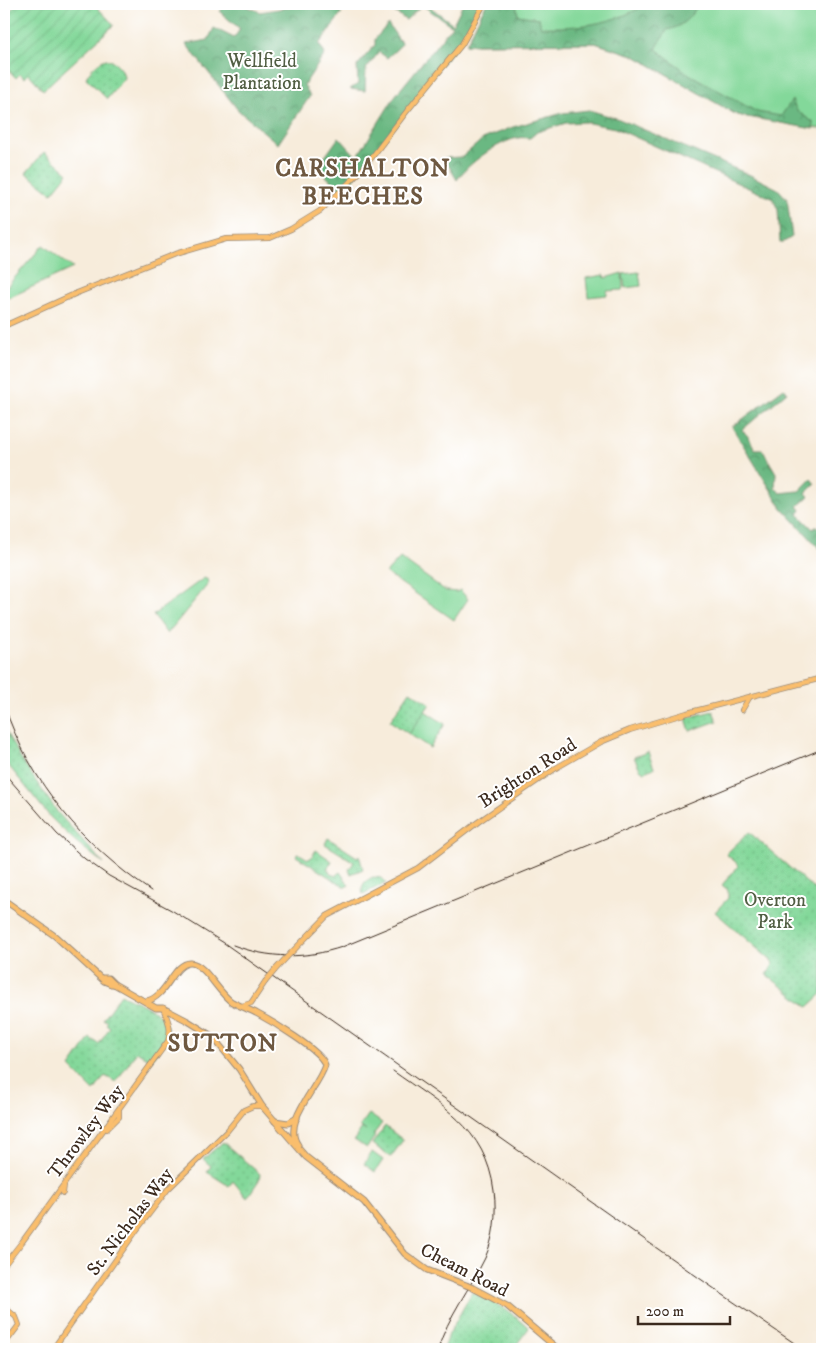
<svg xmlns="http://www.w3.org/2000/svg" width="826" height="1353" font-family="'IM FELL DW Pica',serif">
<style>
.grass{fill:#83d89a;stroke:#5f815c}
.forest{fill:url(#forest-crowns);stroke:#527150}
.park{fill:url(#park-dots);stroke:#5f815c}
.garden{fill:url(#garden-furrows);stroke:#5f815c}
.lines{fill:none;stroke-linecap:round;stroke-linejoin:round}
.major-casing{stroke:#998b7c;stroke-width:6}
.highway-casing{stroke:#998b7c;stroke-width:7}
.major{stroke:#fabe6d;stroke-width:4.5}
.highway{stroke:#fabe6d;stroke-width:5}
.rail{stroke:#3b2a1e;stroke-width:1}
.major-bridge-casing{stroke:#998b7c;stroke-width:6;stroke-linecap:butt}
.highway-bridge-casing{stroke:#998b7c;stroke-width:7;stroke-linecap:butt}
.major-bridge{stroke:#fabe6d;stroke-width:4.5}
.highway-bridge{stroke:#fabe6d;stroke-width:5}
.labels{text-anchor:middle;stroke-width:4;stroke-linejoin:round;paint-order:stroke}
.park-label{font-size:19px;fill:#515e43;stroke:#fff}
.street-label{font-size:19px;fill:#3b2a1e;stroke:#fff}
.district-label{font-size:24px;font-weight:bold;letter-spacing:1px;fill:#6e5840;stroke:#fff}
</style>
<defs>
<pattern id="forest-crowns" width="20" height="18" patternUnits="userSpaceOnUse" patternTransform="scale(1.25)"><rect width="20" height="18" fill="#6ab882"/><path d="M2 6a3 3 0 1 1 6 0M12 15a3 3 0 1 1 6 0" fill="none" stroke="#58966a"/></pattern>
<pattern id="park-dots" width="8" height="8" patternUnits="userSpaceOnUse" patternTransform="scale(1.25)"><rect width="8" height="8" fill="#83d89a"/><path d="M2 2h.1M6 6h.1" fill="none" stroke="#72ba84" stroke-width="1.8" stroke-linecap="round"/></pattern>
<pattern id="garden-furrows" width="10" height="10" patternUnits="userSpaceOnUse" patternTransform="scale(1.25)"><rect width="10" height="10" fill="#83d89a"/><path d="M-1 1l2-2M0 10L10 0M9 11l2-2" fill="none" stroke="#72ba84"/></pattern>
</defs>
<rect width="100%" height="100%" fill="#fff"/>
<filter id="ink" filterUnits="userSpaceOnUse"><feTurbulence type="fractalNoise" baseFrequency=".02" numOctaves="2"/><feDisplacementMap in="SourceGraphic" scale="10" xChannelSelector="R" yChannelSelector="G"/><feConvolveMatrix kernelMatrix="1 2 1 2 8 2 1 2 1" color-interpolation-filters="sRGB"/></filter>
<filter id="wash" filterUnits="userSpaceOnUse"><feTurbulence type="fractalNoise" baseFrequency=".0096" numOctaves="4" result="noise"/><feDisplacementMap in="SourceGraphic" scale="20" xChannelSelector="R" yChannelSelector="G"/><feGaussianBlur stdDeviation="1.12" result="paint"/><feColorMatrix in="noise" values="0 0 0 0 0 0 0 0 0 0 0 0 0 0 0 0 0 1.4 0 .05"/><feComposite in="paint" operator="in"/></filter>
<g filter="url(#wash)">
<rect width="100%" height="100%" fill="#f7ecdb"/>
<g class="grass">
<path d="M 489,4 L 822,4 L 822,129 L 737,115 L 633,55 L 595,43 L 466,44 Z"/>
<path d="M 43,245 L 73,268 L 6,299 L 4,296 L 4,290 Z"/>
<path d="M 639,272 L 641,286 L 625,288 L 623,274 Z"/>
<path d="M 622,273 L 623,287 L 622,290 L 607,291 L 607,295 L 588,297 L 586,278 L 604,275 L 605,278 Z"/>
<path d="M 400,558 L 446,591 L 457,592 L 460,590 L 468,599 L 454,620 L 386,573 Z"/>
<path d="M 204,578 L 208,580 L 209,583 L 167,634 L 153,615 Z"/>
<path d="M 425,711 L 445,724 L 430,748 L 409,734 Z"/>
<path d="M 369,1114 L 382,1123 L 373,1135 L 375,1136 L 367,1148 L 354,1140 L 362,1128 L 366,1131 L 360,1126 Z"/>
<path d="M 372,1152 L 383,1160 L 375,1172 L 364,1164 Z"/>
</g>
<g class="forest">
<path d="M 225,4 L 242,4 L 260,12 L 309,4 L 325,4 L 342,13 L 319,44 L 325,54 L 304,85 L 310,96 L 278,144 L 238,110 L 186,44 L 208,40 L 214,28 L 234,38 L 240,29 L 220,12 Z"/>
<path d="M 395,4 L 426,4 L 453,24 L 463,4 L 481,4 L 460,43 L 432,75 L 407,111 L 361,167 L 355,178 L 342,191 L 317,168 L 339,137 L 357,157 L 395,96 L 452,26 L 422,5 L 406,20 L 390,9 Z"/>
<path d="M 486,4 L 516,4 L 518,15 L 539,18 L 541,27 C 577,28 613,24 643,6 L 641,4 L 699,4 C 690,17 683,27 667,30 L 656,49 L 689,74 L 757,112 L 781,116 L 792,100 L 797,111 L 813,122 L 813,129 L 737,115 L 633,55 L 595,43 L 466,44 Z"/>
<path d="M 388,24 L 402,44 L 387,58 L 379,52 L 366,69 L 365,91 L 350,89 L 358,84 L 357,66 L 375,45 L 375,39 Z"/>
<path d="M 589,110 L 619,119 L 750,175 L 778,189 L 787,199 L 792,237 L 784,242 L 780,242 L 778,210 L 773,199 L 615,128 L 584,122 L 566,123 L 537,132 L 530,138 C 526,138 522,137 518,138 C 499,141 467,164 457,180 L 444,158 L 462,157 L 483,139 L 513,127 L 563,113 Z"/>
<path d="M 784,388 L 787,392 L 742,430 L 747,435 L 755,449 L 762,449 L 776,473 L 775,487 L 780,493 L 799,491 L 811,479 L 815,484 L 806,493 L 809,496 L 798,506 L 801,510 L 798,514 L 813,529 L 817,526 L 822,536 L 821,550 L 782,508 L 732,427 Z"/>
</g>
<g class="park">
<path d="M 106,59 C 116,61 123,68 124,78 L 107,99 L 86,78 C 89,70 99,61 106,59 Z"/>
<path d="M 44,152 L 68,173 L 52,193 L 26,173 Z"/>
<path d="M 410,691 L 430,704 L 409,734 L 390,721 Z"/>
<path d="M 713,711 L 717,721 L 690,731 L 686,718 Z"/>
<path d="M 4,728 L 22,761 L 58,813 L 104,864 L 75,841 L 51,818 L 4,760 Z"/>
<path d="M 648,752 L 654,768 L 644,772 L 640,769 L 634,757 Z"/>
<path d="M 749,832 L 822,896 L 822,994 L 808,1007 L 767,975 L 774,963 L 715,912 L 728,898 L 728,890 L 722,885 L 739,865 L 726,854 Z"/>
<path d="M 328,838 L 357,857 L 359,855 L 363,869 L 351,874 L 349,870 L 354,862 L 325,844 Z"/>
<path d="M 316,850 L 332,861 L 327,869 L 330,871 L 329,873 L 335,876 L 340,872 L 349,885 L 345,887 L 296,856 L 298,853 L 308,859 L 311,858 Z"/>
<path d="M 373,877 L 381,878 L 386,883 L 363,894 C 360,885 365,881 373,877 Z"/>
<path d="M 121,994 C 138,1004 165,1009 168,1032 L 151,1061 L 137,1051 L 116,1082 L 105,1076 L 94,1091 L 70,1067 L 90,1038 L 99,1044 L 110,1027 L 106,1024 L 108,1022 L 103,1019 Z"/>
<path d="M 385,1126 L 403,1140 L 391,1157 L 372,1144 Z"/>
<path d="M 223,1142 L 260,1174 L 259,1180 L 247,1198 L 233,1181 L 229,1186 L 207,1172 L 211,1166 L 203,1159 Z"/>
<path d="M 472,1292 C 493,1301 512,1312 529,1328 L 513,1349 L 444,1349 L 449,1334 Z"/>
</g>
<path class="garden" d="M 17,4 L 94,4 L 114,25 L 43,90 L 29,74 L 25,78 L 20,74 L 16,78 L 4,65 L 4,16 Z"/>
</g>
<g filter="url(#ink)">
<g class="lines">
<defs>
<g id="major">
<path d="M 4,326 L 77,293 L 175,254 L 226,239 L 270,238 L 291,229 L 320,211 L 363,169 L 407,111 L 462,44 L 484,4"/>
<path d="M 819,679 L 822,670"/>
<path d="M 742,710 L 749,698"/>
<path d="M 291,953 L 327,916 L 418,868 L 478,822 L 556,768 L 601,742 L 630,730 L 687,713 L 822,678"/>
<path d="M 275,970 L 286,958"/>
<path d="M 242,1006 L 251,1003 L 265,982"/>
<path d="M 107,1129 L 119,1117 L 119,1110"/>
<path d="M 63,1193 L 64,1185"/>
<path d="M 4,1265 L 22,1242 L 168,1041 C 172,1028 168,1020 163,1008"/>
<path d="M 4,1307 L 16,1317 L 19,1325 L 4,1345"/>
<path d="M 53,1349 L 136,1231 L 168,1189 L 227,1131 L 244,1110 L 253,1106 L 262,1106"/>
</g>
<g id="highway">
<path d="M 4,900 L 55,936 L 104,981 L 111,984 L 114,984 L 156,1008 L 163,1008 L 188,1021 L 212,1036 L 239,1069 L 262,1106 L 306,1157 L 364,1202 L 405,1254 L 427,1270 L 466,1285"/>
<path d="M 102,978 L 108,978 L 114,984"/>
<path d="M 146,1001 C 167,998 173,962 191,963 C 205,964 219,994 232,1002 C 240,1006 248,1009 256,1013 C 271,1021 322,1051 325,1065 C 319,1087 281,1122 298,1145"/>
<path d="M 275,1121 L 288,1123 L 297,1118"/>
<path d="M 473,1288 L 507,1306 L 558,1349"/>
</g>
</defs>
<use href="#major" class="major-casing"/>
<use href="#highway" class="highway-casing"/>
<use href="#major" class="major"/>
<use href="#highway" class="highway"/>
<g class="rail">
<path d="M 4,705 C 30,783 84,846 151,891"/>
<path d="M 4,773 L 57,834 L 85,859 L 109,876 L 173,911 L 224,943 L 719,1292 L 803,1349"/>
<path d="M 233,945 C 269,959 306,959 342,947 L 822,749"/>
<path d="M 393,1071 C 440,1105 486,1127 494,1191 C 497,1213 494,1238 485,1258 C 470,1289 448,1316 438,1349"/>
</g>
<defs>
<g id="major-bridge">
<path d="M 286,958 L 291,953"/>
<path d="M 265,982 L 275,970"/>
</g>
<path id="highway-bridge" d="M 466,1285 L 473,1288"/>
</defs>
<use href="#major-bridge" class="major-bridge-casing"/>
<use href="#highway-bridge" class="highway-bridge-casing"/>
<use href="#major-bridge" class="major-bridge"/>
<use href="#highway-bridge" class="highway-bridge"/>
</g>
</g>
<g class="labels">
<g class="park-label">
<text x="262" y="67">Wellfield<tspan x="262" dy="22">Plantation</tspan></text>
<text x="775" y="906">Overton<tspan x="775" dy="22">Park</tspan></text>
</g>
<g class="street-label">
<text transform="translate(527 772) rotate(-33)" y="7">Brighton Road</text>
<text transform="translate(85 1131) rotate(-53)" y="7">Throwley Way</text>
<text transform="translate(129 1221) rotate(-53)" y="7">St. Nicholas Way</text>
<text transform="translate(465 1269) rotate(27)" y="7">Cheam Road</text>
</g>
<g class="district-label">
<text x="363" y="176">CARSHALTON<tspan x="363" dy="28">BEECHES</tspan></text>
<text x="223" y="1051">SUTTON</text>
</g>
</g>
<rect width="826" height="1353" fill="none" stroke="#fff" stroke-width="20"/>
<path d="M638 1316v8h92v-8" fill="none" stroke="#3b2a1e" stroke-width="2.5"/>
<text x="646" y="1316" font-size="15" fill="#3b2a1e" stroke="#ffffff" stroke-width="4" paint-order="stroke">200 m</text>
</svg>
